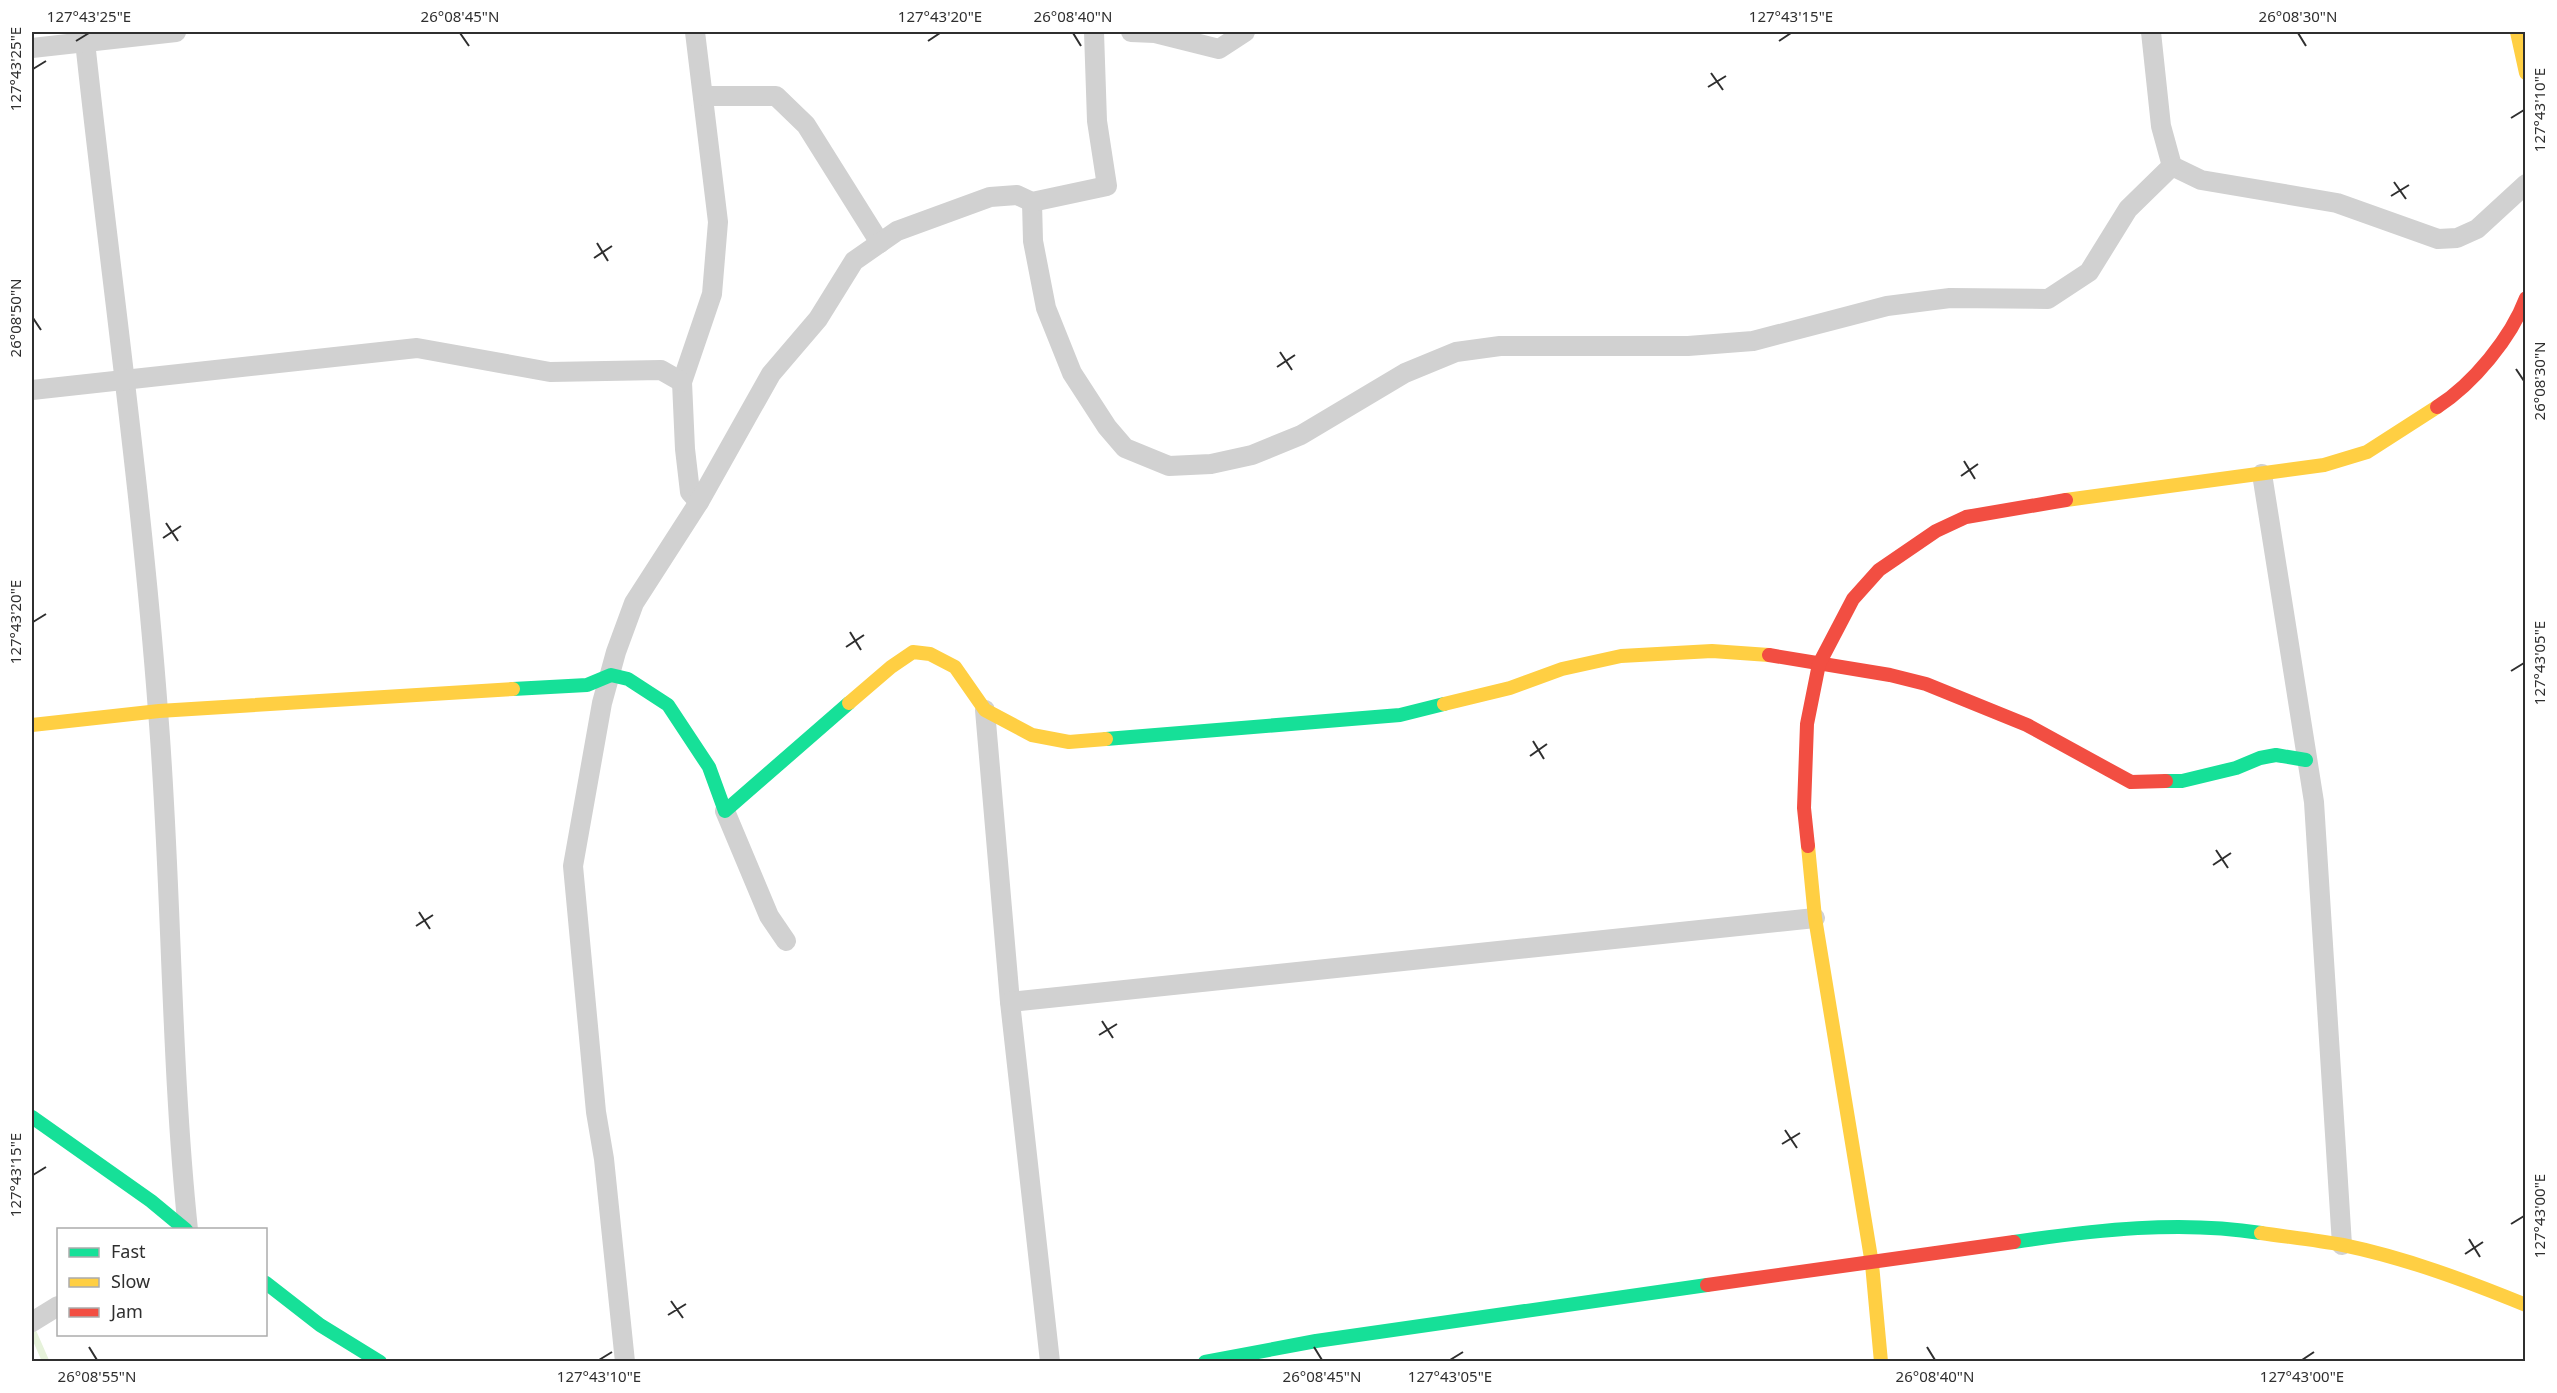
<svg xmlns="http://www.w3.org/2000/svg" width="2557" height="1393" font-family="'Noto Sans',sans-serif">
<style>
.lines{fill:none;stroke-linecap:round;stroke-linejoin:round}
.stream{stroke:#e6f2da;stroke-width:7}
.street{stroke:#d1d1d1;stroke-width:20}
.fast{stroke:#16e098;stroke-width:14}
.slow{stroke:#ffcf43;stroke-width:14}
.jam{stroke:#f24e42;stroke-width:14}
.ticks{fill:none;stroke:#2f2f2f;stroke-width:2}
.neatline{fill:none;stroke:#2f2f2f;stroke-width:2}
.ticks-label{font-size:15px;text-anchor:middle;fill:#2f2f2f}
</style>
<rect width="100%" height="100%" fill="#fff"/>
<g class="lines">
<path class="stream" d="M 32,1330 L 46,1362"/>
<g class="street">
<path d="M 84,32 C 108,258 141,483 158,711 C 172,883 170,1057 188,1230"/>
<path d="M 695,32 L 718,222 L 712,294 L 682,382 L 685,449 L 690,492 L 699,502"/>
<path d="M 1131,32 L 1155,33 L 1219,49 L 1245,32"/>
<path d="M 2151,32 L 2161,126 L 2172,166 L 2201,180 L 2337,203 L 2438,239 L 2457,238 L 2477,229 L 2526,184"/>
<path d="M 32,48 L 176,32"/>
<path d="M 703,96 L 776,96 L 806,125 L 880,243"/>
<path d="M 1032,202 L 1033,241 L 1046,308 L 1072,373 L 1107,427 L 1125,448 L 1169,466 L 1211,464 L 1252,455 L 1301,435 L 1405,373 L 1456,352 L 1500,346 L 1688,346 L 1753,341 L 1887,306 L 1950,298 L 2048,299 L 2089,272 L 2128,209 L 2172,166"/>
<path d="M 32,390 L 417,348 L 550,372 L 661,370 L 682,382"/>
<path d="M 2262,474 L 2314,802 L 2342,1245"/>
<path d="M 985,710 L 1010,1002 L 1050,1362"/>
<path d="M 725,811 L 769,916 L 786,941"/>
<path d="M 1010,1002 L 1815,918"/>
<path d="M 32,1322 L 58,1306"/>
<path d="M 625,1362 L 604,1159 L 596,1112 L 573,866 L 602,703 L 616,652 L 634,603 L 699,502 L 771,374 L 818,319 L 854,261 L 897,231 L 990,197 L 1017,195 L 1032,202 L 1107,186 L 1097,121 L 1094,32"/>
</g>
<g class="fast">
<path d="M 513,689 L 587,685 L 611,675 L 628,679 L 668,705 L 709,767 L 725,811 L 849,703"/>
<path d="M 1106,739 L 1400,715 L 1444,704"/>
<path d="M 2166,781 L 2182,781 L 2236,768 L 2260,758 L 2276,755 L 2306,760"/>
<path d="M 32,1117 L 151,1201 L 186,1230"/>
<path d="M 2014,1242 C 2095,1230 2180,1220 2261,1233"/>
<path d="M 266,1283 L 320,1325 L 380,1362"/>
<path d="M 1205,1362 L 1316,1341 L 1707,1285"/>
</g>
<g class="slow">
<path d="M 2517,32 L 2526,73"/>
<path d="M 2066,500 L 2324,465 L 2367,452 L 2437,407"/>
<path d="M 849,703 L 891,667 L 913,652 L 930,654 L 955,667 L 985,710 L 1032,735 L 1069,742 L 1106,739"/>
<path d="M 1444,704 L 1510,688 L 1562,669 L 1621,656 L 1712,651 L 1769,655"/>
<path d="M 32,725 L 159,711 L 513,689"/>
<path d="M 1808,846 L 1815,918 L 1872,1264 L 1881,1362"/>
<path d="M 2261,1233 C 2288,1237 2316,1240 2343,1245 C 2406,1258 2467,1281 2526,1305"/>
</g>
<g class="jam">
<path d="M 2437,407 C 2473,384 2511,338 2526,298"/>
<path d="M 1769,655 L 1890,675 L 1926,684 L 2027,725 L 2131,782 L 2166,781"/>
<path d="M 1808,846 L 1804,808 L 1807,724 L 1819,664 L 1853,599 L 1879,570 L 1936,531 L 1966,517 L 2066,500"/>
<path d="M 1707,1285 L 2014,1242"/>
</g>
</g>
<path class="ticks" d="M 460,33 L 469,46M 1073,33 L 1081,46M 2298,33 L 2306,46M 76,41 L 89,33M 928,41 L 940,33M 1779,41 L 1791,33M 33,69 L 46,61M 1711,73 L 1723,90M 1708,87 L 1726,76M 2511,118 L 2524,110M 2394,182 L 2406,199M 2391,196 L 2409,185M 597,243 L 608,261M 594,258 L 612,246M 33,318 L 41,330M 1280,352 L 1292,370M 1277,367 L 1295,355M 2516,369 L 2524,381M 1964,461 L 1975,479M 1961,476 L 1978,464M 166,523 L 178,541M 163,538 L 181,526M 33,622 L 46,614M 850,632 L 861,650M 846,647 L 864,635M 2511,671 L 2524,663M 1533,741 L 1544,759M 1530,756 L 1547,744M 2216,850 L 2228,868M 2213,865 L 2231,853M 419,912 L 430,929M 416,926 L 433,915M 1102,1021 L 1113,1038M 1099,1035 L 1117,1024M 1785,1130 L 1797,1148M 1782,1144 L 1800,1133M 33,1175 L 46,1167M 2511,1224 L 2524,1216M 2469,1239 L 2480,1257M 2465,1254 L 2483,1242M 671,1301 L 683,1318M 668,1315 L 686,1304M 89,1347 L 97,1360M 1314,1347 L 1322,1360M 1927,1347 L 1935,1360M 599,1360 L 612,1352M 1450,1360 L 1463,1352M 2302,1360 L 2314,1352"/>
<rect width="2557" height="1393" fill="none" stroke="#ffffff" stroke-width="66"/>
<rect x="57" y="1228" width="210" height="108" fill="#ffffff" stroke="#acacac" stroke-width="1.5"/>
<rect x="69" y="1248" width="30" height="9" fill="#16e098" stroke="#acacac" stroke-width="1.5"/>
<text x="111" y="1258" font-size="18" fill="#2f2f2f">Fast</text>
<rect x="69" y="1278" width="30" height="9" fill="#ffcf43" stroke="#acacac" stroke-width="1.5"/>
<text x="111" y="1288" font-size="18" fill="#2f2f2f">Slow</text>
<rect x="69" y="1308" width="30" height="9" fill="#f24e42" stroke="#acacac" stroke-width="1.5"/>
<text x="111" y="1318" font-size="18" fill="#2f2f2f">Jam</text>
<rect x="33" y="33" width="2491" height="1327" class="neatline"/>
<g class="ticks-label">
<text x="89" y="22">127°43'25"E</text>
<text x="460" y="22">26°08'45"N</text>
<text x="940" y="22">127°43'20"E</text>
<text x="1073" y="22">26°08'40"N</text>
<text x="1791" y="22">127°43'15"E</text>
<text x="2298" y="22">26°08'30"N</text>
<text transform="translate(16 69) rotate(-90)" y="5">127°43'25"E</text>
<text transform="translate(2540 110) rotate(-90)" y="5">127°43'10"E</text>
<text transform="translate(16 318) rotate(-90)" y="5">26°08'50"N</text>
<text transform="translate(2540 381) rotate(-90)" y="5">26°08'30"N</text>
<text transform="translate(16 622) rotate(-90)" y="5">127°43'20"E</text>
<text transform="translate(2540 663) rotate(-90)" y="5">127°43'05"E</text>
<text transform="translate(16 1175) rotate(-90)" y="5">127°43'15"E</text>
<text transform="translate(2540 1216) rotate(-90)" y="5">127°43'00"E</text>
<text x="97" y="1382">26°08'55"N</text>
<text x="599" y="1382">127°43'10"E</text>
<text x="1322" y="1382">26°08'45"N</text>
<text x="1450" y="1382">127°43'05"E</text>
<text x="1935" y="1382">26°08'40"N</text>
<text x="2302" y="1382">127°43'00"E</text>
</g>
</svg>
